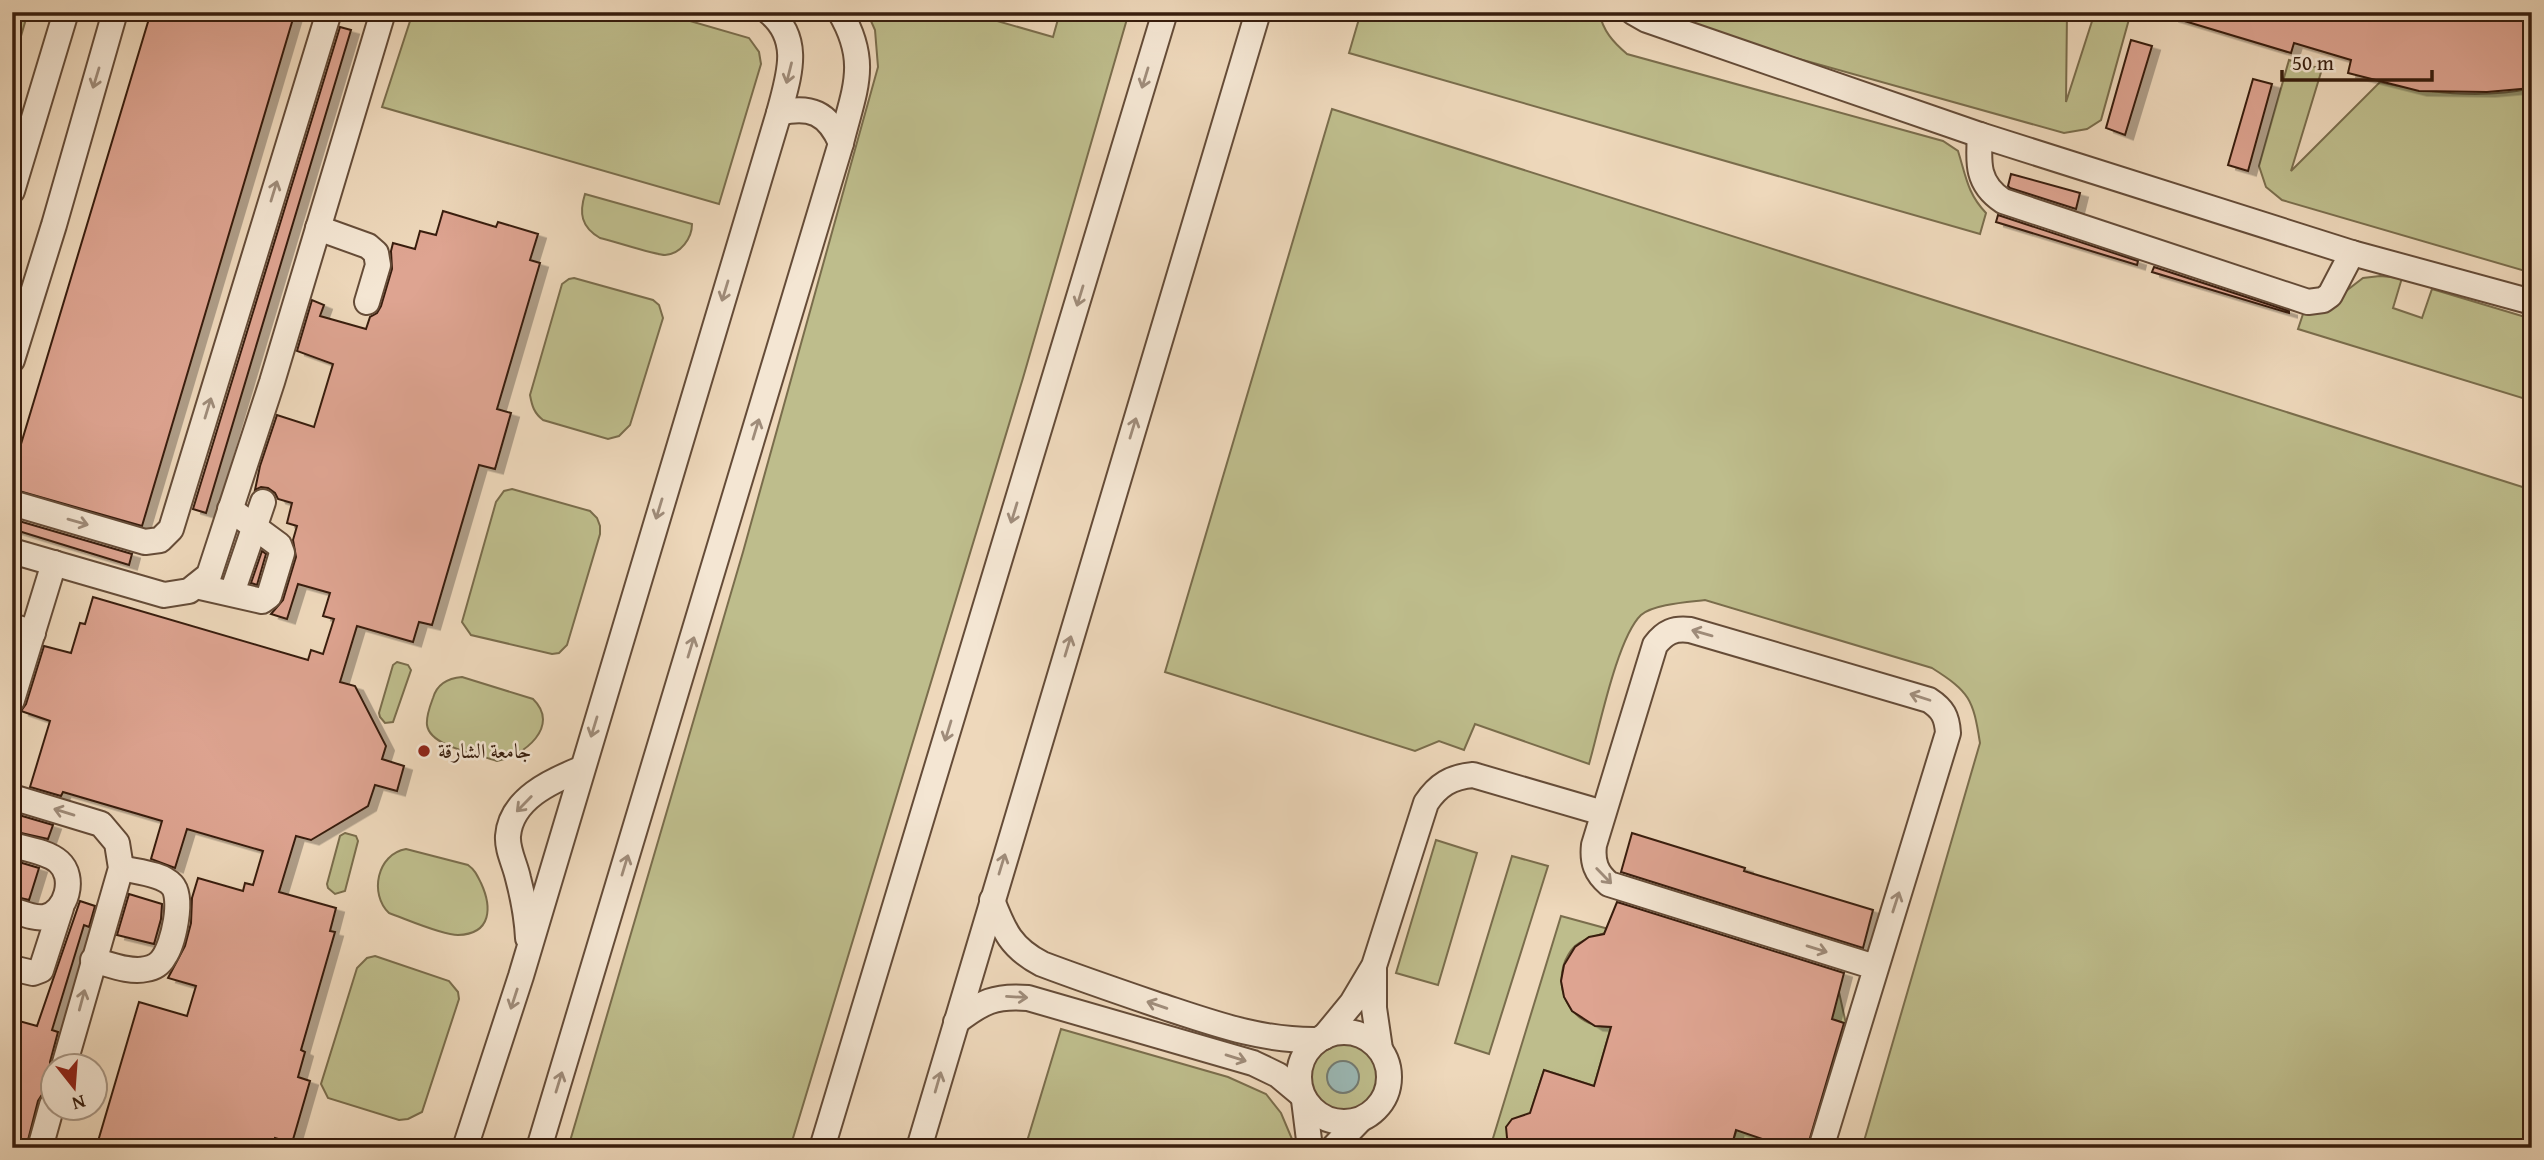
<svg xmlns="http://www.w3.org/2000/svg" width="2544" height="1160" font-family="'Gentium Book Plus',Amiri,serif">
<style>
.green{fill:#bebd8c;stroke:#7a6d4c;stroke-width:2}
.water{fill:#9bb9b6;stroke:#737b72;stroke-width:2}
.building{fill:#dea491;stroke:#371d0d;stroke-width:2;filter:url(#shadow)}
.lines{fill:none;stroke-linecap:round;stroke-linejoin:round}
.minor-casing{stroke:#654c38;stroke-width:28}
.minor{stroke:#f4e6d3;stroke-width:24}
.oneway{stroke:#9f8c7a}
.poi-dot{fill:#8f2418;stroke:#f4e6d3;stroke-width:2.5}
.labels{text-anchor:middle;stroke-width:5;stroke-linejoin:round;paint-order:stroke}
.poi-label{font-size:21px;fill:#371d0d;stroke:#f4e6d3;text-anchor:start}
</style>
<defs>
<filter id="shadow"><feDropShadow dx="8" dy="4.5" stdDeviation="0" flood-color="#0004"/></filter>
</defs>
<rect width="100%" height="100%" fill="#eed8bb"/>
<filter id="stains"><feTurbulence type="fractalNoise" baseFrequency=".00286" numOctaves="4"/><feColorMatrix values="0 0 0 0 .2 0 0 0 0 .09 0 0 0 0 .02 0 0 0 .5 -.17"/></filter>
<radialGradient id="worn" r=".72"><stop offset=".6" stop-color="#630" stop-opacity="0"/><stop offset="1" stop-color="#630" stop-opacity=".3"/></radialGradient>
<g class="green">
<path d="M 12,12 L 28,12 L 12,67 Z"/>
<path d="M 413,12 L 659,12 L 749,38 L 759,52 L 761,64 L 719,204 L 382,107 Z"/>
<path d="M 867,12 L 966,12 L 1053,37 L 1060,12 L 1129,12 L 1023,378 L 790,1148 L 568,1148 L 743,552 L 878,67 L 875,30 Z"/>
<path d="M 1361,12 L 1599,12 C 1603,31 1613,42 1627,54 L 1943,141 L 1958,151 C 1966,176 1967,193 1986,213 L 1980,234 L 1349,53 Z"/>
<path d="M 1654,12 L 2067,12 L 2066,102 L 2095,12 L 2131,12 L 2101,120 L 2087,129 L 2064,133 L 1664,21 Z"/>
<path d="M 2289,60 L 2322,69 L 2291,171 L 2380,82 C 2428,93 2483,99 2532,88 L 2532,273 L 2282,200 L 2266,187 L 2259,166 Z"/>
<path d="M 1332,109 L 2532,490 L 2532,1148 L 1862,1148 L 1980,743 C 1973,699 1970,692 1932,668 L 1705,600 C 1689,602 1653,604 1641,615 C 1617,638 1599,730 1589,764 L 1475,724 L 1464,750 L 1439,741 L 1415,751 L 1165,672 Z"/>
<path d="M 585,194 L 692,224 C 692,238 681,254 665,255 C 655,255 613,241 600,238 C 581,227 579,213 585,194 Z"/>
<path d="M 2380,276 L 2402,278 L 2393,308 L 2422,318 L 2432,289 L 2532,319 L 2532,401 L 2298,329 L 2306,305 L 2329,304 L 2363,278 Z"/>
<path d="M 574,278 L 653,300 L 659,305 L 663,318 L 630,425 L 619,436 L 608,439 L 543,420 C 534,413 532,406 530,395 L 562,284 L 569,279 Z"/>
<path d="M 512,489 L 590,511 L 597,518 L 600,526 L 600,534 L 567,645 L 559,653 L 552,654 L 471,635 L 462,622 L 496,502 L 504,491 Z"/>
<path d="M 12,571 L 17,574 L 21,583 L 12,610 Z"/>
<path d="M 397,662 L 408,665 L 411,670 L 393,722 L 385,723 L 380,717 L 379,713 L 393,665 Z"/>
<path d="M 462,677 L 533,699 C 561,726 524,756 497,761 C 478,754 430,747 427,725 C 426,716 430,706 433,698 C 437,684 449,678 462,677 Z"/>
<path d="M 345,833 L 356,836 L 358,841 L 345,891 L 335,894 L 328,888 L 327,884 L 340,836 Z"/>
<path d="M 1436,840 L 1477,853 L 1438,985 L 1396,973 Z"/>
<path d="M 406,849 L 468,865 C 475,870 477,875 481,883 C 492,907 492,934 458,935 C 442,935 406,919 389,913 C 369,894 377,854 406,849 Z"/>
<path d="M 1512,856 L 1548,866 L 1489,1054 L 1455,1043 Z"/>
<path d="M 1561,916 L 1839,992 L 1846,1024 L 1650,964 L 1605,933 C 1595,936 1583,939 1575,946 C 1553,969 1559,1006 1585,1021 C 1593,1026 1602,1027 1611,1027 L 1594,1086 L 1544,1070 L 1519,1148 L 1490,1148 Z"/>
<path d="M 375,956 L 449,981 L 458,992 L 459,999 L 422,1112 L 408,1119 L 399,1120 L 328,1098 L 321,1084 L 357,968 L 367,958 Z"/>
<path d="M 1061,1029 L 1228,1077 L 1266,1094 L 1281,1113 L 1292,1139 L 1292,1148 L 1025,1148 Z"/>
<path d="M 1766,1034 L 1760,1138 L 1779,1144 L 1777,1148 L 1731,1148 Z"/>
<circle cx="1343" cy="1077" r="35"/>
</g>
<circle class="water" cx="1343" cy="1077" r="16"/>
<g class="building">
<path d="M 151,12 L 295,12 L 142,526 L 12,489 L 12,474 Z"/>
<path d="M 2171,12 L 2532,12 L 2532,88 L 2487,92 L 2419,91 L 2348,73 L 2351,60 L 2294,43 L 2291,53 L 2171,17 Z"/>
<path d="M 340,27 L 351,30 L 206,513 L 193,509 Z"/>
<path d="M 2131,40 L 2152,46 L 2125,135 L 2106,128 Z"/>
<path d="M 2253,79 L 2272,84 L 2248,171 L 2228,165 Z"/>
<path d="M 2011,174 L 2080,193 L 2076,209 L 2010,188 L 2008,186 Z"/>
<path d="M 443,211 L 496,227 L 498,222 L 538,234 L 530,260 L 540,263 L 497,409 L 511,413 L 495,469 L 479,465 L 432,625 L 419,622 L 413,642 L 357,626 L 340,682 L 355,686 L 386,746 L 382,759 L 404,766 L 397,791 L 375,785 L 368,806 L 311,840 L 296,836 L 279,892 L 336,908 L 330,931 L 335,932 L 301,1050 L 305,1052 L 298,1077 L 310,1081 L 292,1143 L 275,1138 L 273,1148 L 96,1148 L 139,1002 L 187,1016 L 196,986 L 168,978 L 185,946 L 191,923 L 192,898 L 198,878 L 243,891 L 245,883 L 253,885 L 263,851 L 187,829 L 175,868 L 151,859 L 162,821 L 63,792 L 61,796 L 30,787 L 50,721 L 21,711 L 26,704 L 44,646 L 71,653 L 80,623 L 85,624 L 93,597 L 308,660 L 311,650 L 323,654 L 334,619 L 323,616 L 330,593 L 298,584 L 287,619 L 271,614 L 283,600 L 296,557 L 293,540 L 297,526 L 287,523 L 292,503 L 278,499 L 275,493 L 268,488 L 261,487 L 255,490 L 260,466 L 277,415 L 314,427 L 333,364 L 297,351 L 312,300 L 324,305 L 320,316 L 366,329 L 370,317 L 377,313 L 381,306 L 392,269 L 391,251 L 393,243 L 415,249 L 420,231 L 436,235 Z"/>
<path d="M 1998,215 L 2138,261 L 2137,265 L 1996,222 Z"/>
<path d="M 2154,267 L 2289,311 L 2289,313 L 2152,272 Z"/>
<path d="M 12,519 L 132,554 L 129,565 L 12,529 Z"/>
<path d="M 262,551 L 266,554 L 257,585 L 251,583 Z"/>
<path d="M 12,813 L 53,825 L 48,839 L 12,831 Z"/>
<path d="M 1632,833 L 1745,868 L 1744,871 L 1873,910 L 1863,948 L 1621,872 Z"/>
<path d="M 12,860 L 39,868 L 29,900 L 12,896 Z"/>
<path d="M 129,894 L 162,904 L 161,919 L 154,944 L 117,935 Z"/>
<path d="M 80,901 L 95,906 L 89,927 L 84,925 L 52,1030 L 58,1032 L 50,1062 L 50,1071 L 43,1093 L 38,1101 L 26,1148 L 12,1148 L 12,1019 L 37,1026 Z"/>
<path d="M 1617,902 L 1844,973 L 1832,1019 L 1844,1023 L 1807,1148 L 1789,1148 L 1736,1130 L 1731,1148 L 1508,1148 L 1506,1127 L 1512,1119 L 1530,1113 L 1544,1070 L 1594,1086 L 1611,1027 L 1595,1026 L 1572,1011 L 1564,997 L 1561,981 L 1564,965 L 1575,947 L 1589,937 L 1604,934 Z"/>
</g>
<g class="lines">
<defs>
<g id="minor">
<path d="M 1633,12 L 1647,20 L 1980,135 L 2352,253 L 2532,302"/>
<path d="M 779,113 C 810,105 828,113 841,143"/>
<path d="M 1980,135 C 1978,163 1977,184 2003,201 L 2308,302 L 2323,300 L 2330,295 L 2352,253"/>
<path d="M 12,191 L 66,12"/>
<path d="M 318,228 L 368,246 L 376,253 L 378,265 L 367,302"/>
<path d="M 12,360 L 54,225 L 115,12"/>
<path d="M 12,503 L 145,542 L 160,540 L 171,529 L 329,12"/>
<path d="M 12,551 L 164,595 L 189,591 L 209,575 L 272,382 L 383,12"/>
<path d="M 196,586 L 262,601 L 269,596 L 282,553 L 279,545 L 230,509"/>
<path d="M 232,593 L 263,502"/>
<path d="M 12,626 L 33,633"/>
<path d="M 12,700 L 54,563"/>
<path d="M 12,797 L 101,824 L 117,843 L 121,868 L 64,1066"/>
<path d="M 12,845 C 27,849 48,852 59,862 C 76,877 67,912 45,917 C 34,919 22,913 12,910"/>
<path d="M 992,900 C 1004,931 1011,948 1042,964 C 1079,978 1117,991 1155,1004 C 1210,1022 1259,1041 1318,1040"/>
<path d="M 528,938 C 527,918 523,897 518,878 C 515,864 507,850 508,836 C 511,799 551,781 581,769"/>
<path d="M 93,960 C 109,964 130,973 146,969 C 153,968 160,964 164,957 C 173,944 184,898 172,885 C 161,873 136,872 121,868"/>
<path d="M 1374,967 L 1374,1008 L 1380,1049"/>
<path d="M 12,968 L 33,973 L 41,970 L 61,908"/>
<path d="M 956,1022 C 982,1002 995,995 1028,998 L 1253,1063 L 1278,1075 L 1302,1095"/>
<circle cx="1344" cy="1077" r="45"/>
<path d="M 1324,1037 L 1352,1003 L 1374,966 L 1426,803 C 1438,785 1451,777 1473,775 L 1603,813"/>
<path d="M 1304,1100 L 1310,1148"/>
<path d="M 40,1148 L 52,1105"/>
<path d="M 465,1148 L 521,976 L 779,113 C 788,78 803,40 769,12"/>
<path d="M 539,1148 L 841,143 C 854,90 870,63 840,12"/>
<path d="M 822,1148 L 1165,12"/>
<path d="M 919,1148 L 1258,12"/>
<path d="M 1333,1148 L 1360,1120"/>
<path d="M 1821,1148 L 1948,733 C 1947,717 1943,709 1929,700 L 1690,630 C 1674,628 1665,632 1655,645 L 1594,845 C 1592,862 1596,873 1609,884 L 1875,967"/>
</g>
</defs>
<use href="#minor" class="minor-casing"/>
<use href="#minor" class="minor"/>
</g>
<defs><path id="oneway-shaft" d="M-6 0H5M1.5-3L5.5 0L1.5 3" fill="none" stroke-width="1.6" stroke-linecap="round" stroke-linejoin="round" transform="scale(1.75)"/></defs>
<g class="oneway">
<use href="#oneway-shaft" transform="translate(789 73) rotate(104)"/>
<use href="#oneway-shaft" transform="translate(96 78) rotate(107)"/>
<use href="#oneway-shaft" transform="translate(1145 78) rotate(107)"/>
<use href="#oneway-shaft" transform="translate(274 191) rotate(-73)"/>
<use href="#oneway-shaft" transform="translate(725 291) rotate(107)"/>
<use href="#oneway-shaft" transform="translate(1080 296) rotate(107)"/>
<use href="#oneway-shaft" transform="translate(208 408) rotate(-73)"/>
<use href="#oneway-shaft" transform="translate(1133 428) rotate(-73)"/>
<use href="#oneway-shaft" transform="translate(756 429) rotate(-73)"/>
<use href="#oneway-shaft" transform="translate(659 509) rotate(107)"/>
<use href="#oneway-shaft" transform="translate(1014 513) rotate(107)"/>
<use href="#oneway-shaft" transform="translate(78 522) rotate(16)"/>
<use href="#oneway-shaft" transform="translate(1702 633) rotate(-164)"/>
<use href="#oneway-shaft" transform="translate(1068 646) rotate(-73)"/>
<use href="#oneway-shaft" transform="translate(691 647) rotate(-73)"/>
<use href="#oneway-shaft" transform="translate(1920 697) rotate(-162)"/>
<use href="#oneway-shaft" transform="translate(594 727) rotate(107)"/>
<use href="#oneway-shaft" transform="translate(948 731) rotate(107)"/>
<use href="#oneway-shaft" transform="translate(524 804) rotate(134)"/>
<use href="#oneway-shaft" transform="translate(64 812) rotate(-163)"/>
<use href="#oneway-shaft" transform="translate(1002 864) rotate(-73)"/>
<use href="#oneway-shaft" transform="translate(625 865) rotate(-73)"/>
<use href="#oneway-shaft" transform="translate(1604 876) rotate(46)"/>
<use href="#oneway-shaft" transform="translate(1896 902) rotate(-72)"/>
<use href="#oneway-shaft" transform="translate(1817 949) rotate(17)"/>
<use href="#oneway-shaft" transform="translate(1017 997) rotate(3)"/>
<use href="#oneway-shaft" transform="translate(514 999) rotate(108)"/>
<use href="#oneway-shaft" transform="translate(82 1000) rotate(-75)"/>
<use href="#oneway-shaft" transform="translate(1157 1005) rotate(-161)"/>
<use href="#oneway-shaft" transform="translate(1236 1058) rotate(17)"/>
<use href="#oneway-shaft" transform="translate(559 1082) rotate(-73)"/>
<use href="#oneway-shaft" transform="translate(938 1082) rotate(-74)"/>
</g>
<circle class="poi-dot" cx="424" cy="751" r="7"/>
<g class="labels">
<g class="poi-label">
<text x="438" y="758">جامعة الشارقة</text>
</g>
</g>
<rect width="2544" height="1160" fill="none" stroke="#eed8bb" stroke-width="42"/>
<rect x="14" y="14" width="2516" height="1132" fill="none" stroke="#371d0d" stroke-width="3.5"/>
<rect x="21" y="21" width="2502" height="1118" fill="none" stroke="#371d0d" stroke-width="2"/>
<g transform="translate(74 1087) rotate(163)"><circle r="33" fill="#f4e6d3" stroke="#a89684" stroke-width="2"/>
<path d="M0-5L12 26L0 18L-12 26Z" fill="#8f2418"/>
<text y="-10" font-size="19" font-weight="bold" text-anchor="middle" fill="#371d0d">N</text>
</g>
<path d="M2282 70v10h150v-10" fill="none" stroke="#371d0d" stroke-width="3.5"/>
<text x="2292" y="70" font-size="21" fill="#371d0d" stroke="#f4e6d3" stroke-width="5" paint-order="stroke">50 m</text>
<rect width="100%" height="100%" filter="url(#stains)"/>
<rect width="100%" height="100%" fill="url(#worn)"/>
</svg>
